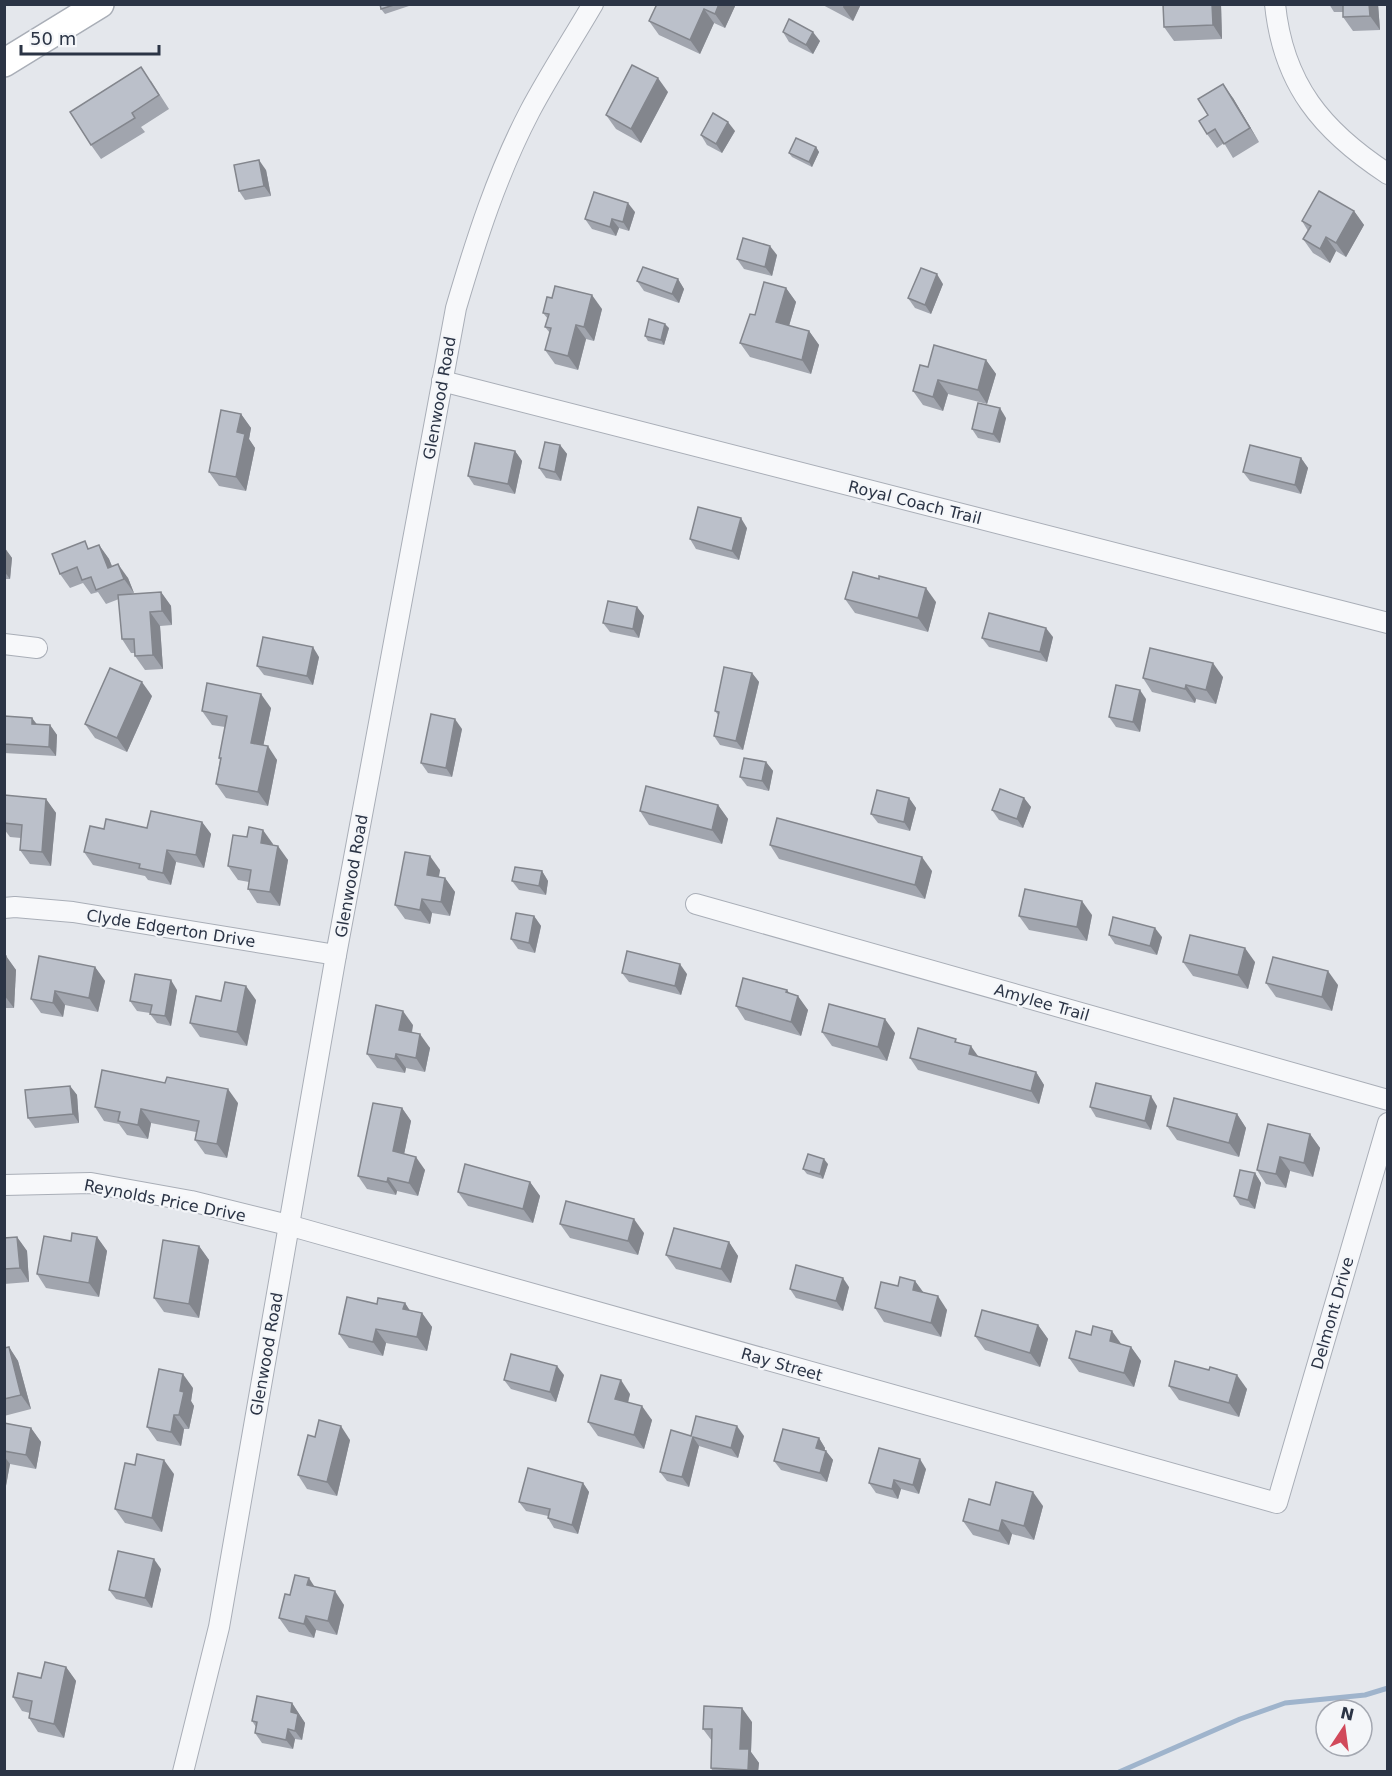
<svg xmlns="http://www.w3.org/2000/svg" width="1392" height="1776" font-family="'DejaVu Sans',sans-serif">
<style>
.lines{fill:none;stroke-linecap:round;stroke-linejoin:round}
.stream{stroke:#9fb4cc;stroke-width:5}
.minor-casing{stroke:#a9aeb7;stroke-width:22}
.secondary-casing{stroke:#a9aeb7;stroke-width:30}
.minor{stroke:#f7f8fa;stroke-width:20}
.secondary{stroke:#fff;stroke-width:27}
.wall{fill:#a1a5ae}
.shaded-wall{fill:#83868d}
.building{fill:#bbc0ca;stroke:#83868d;stroke-width:1.5}
.labels{text-anchor:middle;stroke-width:4.5;stroke-linejoin:round;paint-order:stroke}
.street-label{font-size:16px;fill:#2b3445;stroke:#f4f6f9}
</style>
<rect width="100%" height="100%" fill="#e4e7ec"/>
<g class="lines">
<path class="stream" d="M 1119,1772 L 1240,1719 L 1285,1703 L 1365,1695 L 1388,1688"/>
<defs>
<g id="minor">
<path d="M 1275,4 C 1283,84 1322,131 1388,174"/>
<path d="M 442,381 L 1388,623"/>
<path d="M 4,644 L 37,648"/>
<path d="M 696,904 L 1388,1100"/>
<path d="M 4,908 L 15,907 L 73,912 L 336,955"/>
<path d="M 4,1185 L 91,1183 L 191,1201 L 288,1225 L 1277,1503 L 1388,1123"/>
<path d="M 183,1772 L 219,1627 L 336,955 L 456,308 C 476,240 497,174 530,111 C 549,75 572,40 593,4"/>
</g>
<path id="secondary" d="M 4,63 L 100,4"/>
</defs>
<use href="#minor" class="minor-casing"/>
<use href="#secondary" class="secondary-casing"/>
<use href="#minor" class="minor"/>
<use href="#secondary" class="secondary"/>
</g>
<g class="wall">
<path d="M 380,4 L 415,4 L 385,14 L 381,9 Z"/>
<path d="M 657,4 L 736,4 L 725,28 L 714,23 L 700,54 L 659,35 L 649,21 Z"/>
<path d="M 821,4 L 861,4 L 853,21 Z"/>
<path d="M 1221,4 L 1222,39 L 1174,41 L 1164,27 Z"/>
<path d="M 1329,4 L 1378,4 L 1380,30 L 1353,31 L 1343,17 L 1343,12 L 1334,12 Z"/>
<path d="M 783,32 L 820,41 L 813,54 L 789,42 Z"/>
<path d="M 151,81 L 169,109 L 141,127 L 145,132 L 101,159 L 91,145 Z"/>
<path d="M 668,92 L 641,143 L 616,129 L 606,115 Z"/>
<path d="M 1233,98 L 1259,142 L 1233,158 L 1224,143 L 1217,148 L 1207,134 L 1208,115 Z"/>
<path d="M 735,131 L 722,153 L 707,145 L 701,135 Z"/>
<path d="M 816,147 L 819,152 L 812,167 L 792,157 L 789,153 Z"/>
<path d="M 266,170 L 271,196 L 245,200 L 239,191 Z"/>
<path d="M 1354,211 L 1364,225 L 1346,257 L 1336,251 L 1330,263 L 1313,253 L 1303,239 L 1308,231 L 1302,221 Z"/>
<path d="M 635,212 L 629,231 L 619,228 L 616,236 L 592,229 L 585,219 Z"/>
<path d="M 777,255 L 772,276 L 744,269 L 737,259 Z"/>
<path d="M 678,279 L 684,289 L 679,303 L 644,291 L 637,281 Z"/>
<path d="M 943,284 L 931,314 L 915,308 L 908,298 Z"/>
<path d="M 786,288 L 796,302 L 789,326 L 809,331 L 819,345 L 811,374 L 750,357 L 740,343 L 755,315 Z"/>
<path d="M 602,309 L 594,341 L 586,339 L 578,370 L 555,364 L 545,350 L 550,333 L 545,327 L 548,319 L 543,313 Z"/>
<path d="M 669,328 L 664,345 L 648,341 L 645,336 Z"/>
<path d="M 986,360 L 996,374 L 987,404 L 948,394 L 943,411 L 923,405 L 913,391 Z"/>
<path d="M 241,414 L 251,428 L 249,439 L 255,448 L 246,491 L 219,486 L 209,472 Z"/>
<path d="M 1006,418 L 1000,443 L 978,438 L 972,429 Z"/>
<path d="M 560,445 L 567,454 L 561,481 L 546,478 L 539,468 Z"/>
<path d="M 515,451 L 522,461 L 515,494 L 474,485 L 468,476 Z"/>
<path d="M 1301,458 L 1308,468 L 1301,494 L 1250,481 L 1243,472 Z"/>
<path d="M 747,528 L 739,560 L 696,549 L 690,539 Z"/>
<path d="M 99,545 L 109,559 L 112,566 L 128,578 L 134,593 L 131,594 L 161,592 L 171,606 L 172,625 L 160,626 L 163,669 L 145,670 L 135,656 L 135,653 L 131,653 L 122,639 L 119,599 L 106,604 L 98,592 L 91,594 L 83,583 L 70,588 L 60,574 L 90,548 Z"/>
<path d="M 4,547 L 12,558 L 10,579 L 4,579 Z"/>
<path d="M 845,599 L 936,602 L 928,632 L 855,613 Z"/>
<path d="M 637,607 L 644,616 L 639,638 L 610,632 L 603,623 Z"/>
<path d="M 1053,637 L 1047,662 L 989,647 L 982,638 Z"/>
<path d="M 319,657 L 313,685 L 264,675 L 257,666 Z"/>
<path d="M 752,673 L 759,682 L 743,750 L 720,745 L 714,736 L 718,715 L 715,711 Z"/>
<path d="M 1223,677 L 1216,704 L 1196,699 L 1195,703 L 1152,692 L 1143,678 Z"/>
<path d="M 152,696 L 127,752 L 95,738 L 85,724 Z"/>
<path d="M 1146,699 L 1140,732 L 1116,727 L 1109,717 Z"/>
<path d="M 271,708 L 263,746 L 277,760 L 268,806 L 226,798 L 216,784 L 220,760 L 219,758 L 225,727 L 212,725 L 202,711 Z"/>
<path d="M 4,716 L 32,718 L 37,725 L 50,725 L 57,735 L 56,756 L 4,753 Z"/>
<path d="M 462,729 L 452,777 L 428,773 L 421,763 Z"/>
<path d="M 766,762 L 773,771 L 769,791 L 747,786 L 740,777 Z"/>
<path d="M 4,795 L 46,799 L 56,813 L 51,866 L 30,864 L 20,850 L 21,838 L 10,837 L 4,829 Z"/>
<path d="M 909,798 L 916,808 L 910,831 L 878,823 L 871,814 Z"/>
<path d="M 1024,798 L 1031,807 L 1023,828 L 999,820 L 992,810 Z"/>
<path d="M 718,805 L 728,819 L 722,844 L 649,825 L 640,811 Z"/>
<path d="M 202,822 L 211,834 L 204,868 L 176,862 L 171,885 L 148,880 L 145,876 L 93,865 L 84,852 L 104,829 L 147,828 Z"/>
<path d="M 273,844 L 273,845 L 288,860 L 280,906 L 257,903 L 248,889 L 249,882 L 238,880 L 228,866 Z"/>
<path d="M 770,845 L 932,871 L 925,899 L 779,859 Z"/>
<path d="M 440,870 L 439,877 L 445,878 L 455,892 L 450,916 L 432,913 L 430,924 L 405,919 L 395,905 Z"/>
<path d="M 542,871 L 548,881 L 546,895 L 519,890 L 512,881 Z"/>
<path d="M 1092,915 L 1087,941 L 1029,930 L 1019,916 Z"/>
<path d="M 534,916 L 541,926 L 535,953 L 518,949 L 511,939 Z"/>
<path d="M 1109,935 L 1162,937 L 1157,955 L 1115,944 Z"/>
<path d="M 4,955 L 6,956 L 16,970 L 14,1008 L 4,1008 Z"/>
<path d="M 1183,962 L 1255,962 L 1248,989 L 1193,976 Z"/>
<path d="M 95,967 L 105,981 L 98,1012 L 65,1005 L 63,1017 L 41,1013 L 31,999 Z"/>
<path d="M 622,973 L 687,974 L 681,995 L 629,982 Z"/>
<path d="M 1266,983 L 1338,985 L 1332,1011 L 1276,997 Z"/>
<path d="M 177,990 L 171,1026 L 157,1023 L 150,1014 L 150,1013 L 137,1011 L 130,1001 Z"/>
<path d="M 787,990 L 789,993 L 808,1010 L 801,1036 L 745,1020 L 736,1006 Z"/>
<path d="M 256,1000 L 247,1046 L 200,1037 L 190,1023 L 221,1001 Z"/>
<path d="M 413,1025 L 412,1033 L 430,1048 L 425,1072 L 406,1068 L 405,1073 L 377,1068 L 367,1054 Z"/>
<path d="M 822,1032 L 895,1033 L 887,1061 L 832,1046 Z"/>
<path d="M 959,1043 L 978,1057 L 1036,1072 L 1044,1085 L 1039,1104 L 918,1070 L 910,1058 Z"/>
<path d="M 70,1086 L 77,1095 L 79,1123 L 35,1128 L 28,1118 Z"/>
<path d="M 238,1103 L 227,1158 L 205,1154 L 195,1140 L 196,1132 L 151,1123 L 148,1139 L 127,1135 L 119,1124 L 104,1121 L 95,1107 Z"/>
<path d="M 1157,1106 L 1151,1130 L 1096,1117 L 1090,1107 Z"/>
<path d="M 402,1108 L 411,1121 L 404,1154 L 425,1170 L 418,1196 L 397,1191 L 396,1195 L 367,1189 L 358,1176 Z"/>
<path d="M 1237,1114 L 1246,1128 L 1239,1157 L 1177,1140 L 1167,1126 Z"/>
<path d="M 1310,1134 L 1320,1148 L 1313,1177 L 1290,1171 L 1286,1188 L 1266,1184 L 1257,1170 Z"/>
<path d="M 828,1164 L 823,1179 L 807,1174 L 803,1169 Z"/>
<path d="M 1255,1173 L 1261,1183 L 1255,1209 L 1240,1205 L 1234,1196 Z"/>
<path d="M 530,1182 L 540,1196 L 533,1223 L 468,1206 L 458,1192 Z"/>
<path d="M 560,1224 L 644,1233 L 638,1255 L 570,1238 Z"/>
<path d="M 17,1237 L 27,1251 L 29,1282 L 4,1284 L 4,1238 Z"/>
<path d="M 97,1237 L 107,1251 L 99,1297 L 46,1288 L 37,1274 L 71,1241 Z"/>
<path d="M 729,1242 L 738,1256 L 731,1283 L 676,1269 L 666,1255 Z"/>
<path d="M 199,1246 L 209,1260 L 199,1318 L 164,1312 L 154,1298 Z"/>
<path d="M 915,1281 L 924,1293 L 947,1310 L 941,1337 L 884,1322 L 875,1308 L 898,1286 Z"/>
<path d="M 849,1287 L 843,1311 L 796,1298 L 790,1289 Z"/>
<path d="M 405,1303 L 410,1311 L 422,1313 L 432,1327 L 427,1351 L 386,1343 L 383,1356 L 349,1348 L 339,1334 L 377,1304 Z"/>
<path d="M 1038,1325 L 1048,1339 L 1040,1367 L 985,1350 L 975,1336 Z"/>
<path d="M 1122,1345 L 1131,1347 L 1141,1361 L 1134,1387 L 1079,1372 L 1069,1358 Z"/>
<path d="M 9,1347 L 18,1361 L 31,1409 L 4,1416 L 4,1348 Z"/>
<path d="M 1209,1370 L 1247,1389 L 1239,1417 L 1179,1400 L 1169,1386 Z"/>
<path d="M 564,1375 L 556,1402 L 511,1389 L 504,1380 Z"/>
<path d="M 193,1388 L 191,1401 L 194,1406 L 189,1429 L 184,1429 L 181,1446 L 157,1441 L 147,1427 Z"/>
<path d="M 630,1394 L 628,1403 L 652,1420 L 644,1449 L 598,1436 L 588,1422 Z"/>
<path d="M 4,1423 L 31,1428 L 41,1442 L 36,1469 L 10,1464 L 5,1491 Z"/>
<path d="M 691,1436 L 744,1436 L 738,1458 L 699,1446 L 689,1487 L 667,1481 L 660,1472 Z"/>
<path d="M 315,1437 L 350,1440 L 337,1496 L 307,1489 L 298,1475 Z"/>
<path d="M 819,1438 L 825,1448 L 825,1450 L 833,1460 L 827,1482 L 781,1470 L 774,1461 Z"/>
<path d="M 926,1469 L 919,1494 L 901,1489 L 898,1499 L 876,1493 L 869,1483 Z"/>
<path d="M 174,1474 L 162,1532 L 125,1523 L 115,1509 Z"/>
<path d="M 583,1483 L 589,1492 L 578,1534 L 554,1528 L 548,1518 L 548,1516 L 526,1511 L 519,1502 Z"/>
<path d="M 990,1505 L 1043,1506 L 1034,1540 L 1012,1534 L 1009,1545 L 973,1535 L 963,1521 Z"/>
<path d="M 161,1569 L 152,1608 L 116,1599 L 109,1590 Z"/>
<path d="M 314,1586 L 344,1605 L 337,1635 L 316,1630 L 314,1638 L 289,1632 L 279,1618 L 290,1595 Z"/>
<path d="M 66,1667 L 76,1681 L 64,1738 L 38,1732 L 29,1718 L 30,1713 L 22,1711 L 13,1697 L 41,1678 Z"/>
<path d="M 292,1703 L 305,1723 L 302,1740 L 295,1739 L 293,1749 L 262,1743 L 255,1733 L 256,1727 L 252,1721 Z"/>
<path d="M 752,1722 L 751,1752 L 759,1763 L 758,1772 L 713,1772 L 711,1768 L 712,1741 L 703,1729 Z"/>
</g>
<g class="shaded-wall">
<path d="M 719,4 L 736,4 L 725,28 L 715,14 Z"/>
<path d="M 844,4 L 861,4 L 853,21 L 843,7 Z"/>
<path d="M 1212,4 L 1221,4 L 1222,39 L 1213,25 Z"/>
<path d="M 1369,4 L 1378,4 L 1380,30 L 1370,16 Z"/>
<path d="M 704,9 L 714,23 L 700,54 L 690,40 Z"/>
<path d="M 813,32 L 820,41 L 813,54 L 806,45 Z"/>
<path d="M 658,78 L 668,92 L 641,143 L 631,129 Z"/>
<path d="M 1223,84 L 1233,98 L 1259,142 L 1250,128 Z"/>
<path d="M 728,122 L 735,131 L 722,153 L 716,144 Z"/>
<path d="M 816,147 L 819,152 L 812,167 L 809,162 Z"/>
<path d="M 259,160 L 266,170 L 271,196 L 264,186 Z"/>
<path d="M 628,203 L 635,212 L 629,231 L 623,222 Z"/>
<path d="M 1354,211 L 1364,225 L 1346,257 L 1336,243 Z"/>
<path d="M 612,219 L 619,228 L 616,236 L 610,227 Z"/>
<path d="M 1326,237 L 1336,251 L 1330,263 L 1320,249 Z"/>
<path d="M 770,246 L 777,255 L 772,276 L 765,267 Z"/>
<path d="M 937,274 L 943,284 L 931,314 L 925,305 Z"/>
<path d="M 678,279 L 684,289 L 679,303 L 672,294 Z"/>
<path d="M 786,288 L 796,302 L 786,336 L 776,322 Z"/>
<path d="M 592,295 L 602,309 L 594,341 L 584,327 Z"/>
<path d="M 665,324 L 669,328 L 664,345 L 661,340 Z"/>
<path d="M 576,325 L 586,339 L 578,370 L 568,356 Z"/>
<path d="M 809,331 L 819,345 L 811,374 L 802,360 Z"/>
<path d="M 986,360 L 996,374 L 987,404 L 978,390 Z"/>
<path d="M 938,380 L 948,394 L 943,411 L 933,397 Z"/>
<path d="M 1000,408 L 1006,418 L 1000,443 L 993,434 Z"/>
<path d="M 241,414 L 251,428 L 249,439 L 255,448 L 246,491 L 236,477 L 237,432 Z"/>
<path d="M 560,445 L 567,454 L 561,481 L 555,472 Z"/>
<path d="M 515,451 L 522,461 L 515,494 L 508,484 Z"/>
<path d="M 1301,458 L 1308,468 L 1301,494 L 1295,485 Z"/>
<path d="M 741,518 L 747,528 L 739,560 L 732,551 Z"/>
<path d="M 99,545 L 109,559 L 118,582 L 108,568 Z"/>
<path d="M 4,547 L 12,558 L 10,579 L 4,571 Z"/>
<path d="M 118,564 L 128,578 L 134,593 L 124,579 Z"/>
<path d="M 926,588 L 936,602 L 928,632 L 918,618 Z"/>
<path d="M 161,592 L 171,606 L 172,625 L 162,611 Z"/>
<path d="M 637,607 L 644,616 L 639,638 L 633,629 Z"/>
<path d="M 150,612 L 160,626 L 163,669 L 153,655 Z"/>
<path d="M 1046,628 L 1053,637 L 1047,662 L 1040,652 Z"/>
<path d="M 313,647 L 319,657 L 313,685 L 307,676 Z"/>
<path d="M 1213,663 L 1223,677 L 1216,704 L 1206,690 Z"/>
<path d="M 752,673 L 759,682 L 743,750 L 736,741 Z"/>
<path d="M 142,682 L 152,696 L 127,752 L 117,738 Z"/>
<path d="M 1186,685 L 1196,699 L 1195,703 L 1185,689 Z"/>
<path d="M 1140,690 L 1146,699 L 1140,732 L 1133,722 Z"/>
<path d="M 261,694 L 271,708 L 261,757 L 251,743 Z"/>
<path d="M 32,718 L 39,727 L 32,724 Z"/>
<path d="M 455,719 L 462,729 L 452,777 L 446,768 Z"/>
<path d="M 50,725 L 57,735 L 56,756 L 49,747 Z"/>
<path d="M 268,746 L 277,760 L 268,806 L 258,792 Z"/>
<path d="M 766,762 L 773,771 L 769,791 L 762,781 Z"/>
<path d="M 909,798 L 916,808 L 910,831 L 904,822 Z"/>
<path d="M 1024,798 L 1031,807 L 1023,828 L 1017,819 Z"/>
<path d="M 46,799 L 56,813 L 51,866 L 42,852 Z"/>
<path d="M 718,805 L 728,819 L 722,844 L 712,830 Z"/>
<path d="M 202,822 L 211,834 L 204,868 L 196,855 Z"/>
<path d="M 263,830 L 273,844 L 271,857 L 261,843 Z"/>
<path d="M 278,846 L 288,860 L 280,906 L 270,892 Z"/>
<path d="M 167,850 L 176,862 L 171,885 L 163,873 Z"/>
<path d="M 430,856 L 440,870 L 436,889 L 427,875 Z"/>
<path d="M 922,857 L 932,871 L 925,899 L 915,885 Z"/>
<path d="M 542,871 L 548,881 L 546,895 L 539,886 Z"/>
<path d="M 445,878 L 455,892 L 450,916 L 441,902 Z"/>
<path d="M 422,899 L 432,913 L 430,924 L 420,910 Z"/>
<path d="M 1082,901 L 1092,915 L 1087,941 L 1077,927 Z"/>
<path d="M 534,916 L 541,926 L 535,953 L 529,943 Z"/>
<path d="M 1155,928 L 1162,937 L 1157,955 L 1150,946 Z"/>
<path d="M 1245,948 L 1255,962 L 1248,989 L 1238,975 Z"/>
<path d="M 6,956 L 16,970 L 14,1008 L 4,995 Z"/>
<path d="M 680,964 L 687,974 L 681,995 L 675,986 Z"/>
<path d="M 95,967 L 105,981 L 98,1012 L 89,998 Z"/>
<path d="M 1328,971 L 1338,985 L 1332,1011 L 1322,997 Z"/>
<path d="M 171,980 L 177,990 L 171,1026 L 165,1016 Z"/>
<path d="M 246,986 L 256,1000 L 247,1046 L 237,1032 Z"/>
<path d="M 787,990 L 796,1003 L 798,996 L 808,1010 L 801,1036 L 791,1022 L 786,992 Z"/>
<path d="M 55,991 L 65,1005 L 63,1017 L 53,1003 Z"/>
<path d="M 403,1011 L 413,1025 L 409,1044 L 399,1030 Z"/>
<path d="M 885,1019 L 895,1033 L 887,1061 L 878,1047 Z"/>
<path d="M 420,1034 L 430,1048 L 425,1072 L 416,1058 Z"/>
<path d="M 971,1046 L 980,1059 L 969,1054 Z"/>
<path d="M 396,1054 L 406,1068 L 405,1073 L 395,1059 Z"/>
<path d="M 1036,1072 L 1044,1085 L 1039,1104 L 1031,1091 Z"/>
<path d="M 70,1086 L 77,1095 L 79,1123 L 73,1114 Z"/>
<path d="M 228,1089 L 238,1103 L 227,1158 L 217,1144 Z"/>
<path d="M 1151,1096 L 1157,1106 L 1151,1130 L 1145,1121 Z"/>
<path d="M 402,1108 L 411,1121 L 402,1164 L 393,1151 Z"/>
<path d="M 141,1109 L 151,1123 L 148,1139 L 138,1125 Z"/>
<path d="M 1237,1114 L 1246,1128 L 1239,1157 L 1229,1143 Z"/>
<path d="M 1310,1134 L 1320,1148 L 1313,1177 L 1304,1163 Z"/>
<path d="M 416,1157 L 425,1170 L 418,1196 L 409,1183 Z"/>
<path d="M 1280,1157 L 1290,1171 L 1286,1188 L 1276,1174 Z"/>
<path d="M 824,1159 L 828,1164 L 823,1179 L 820,1174 Z"/>
<path d="M 1255,1173 L 1261,1183 L 1255,1209 L 1248,1200 Z"/>
<path d="M 388,1178 L 397,1191 L 396,1195 L 387,1182 Z"/>
<path d="M 530,1182 L 540,1196 L 533,1223 L 523,1209 Z"/>
<path d="M 634,1219 L 644,1233 L 638,1255 L 628,1241 Z"/>
<path d="M 17,1237 L 27,1251 L 29,1282 L 20,1268 Z"/>
<path d="M 97,1237 L 107,1251 L 99,1297 L 89,1283 Z"/>
<path d="M 729,1242 L 738,1256 L 731,1283 L 721,1269 Z"/>
<path d="M 199,1246 L 209,1260 L 199,1318 L 189,1304 Z"/>
<path d="M 843,1278 L 849,1287 L 843,1311 L 836,1301 Z"/>
<path d="M 915,1281 L 925,1295 L 913,1290 Z"/>
<path d="M 938,1296 L 947,1310 L 941,1337 L 931,1323 Z"/>
<path d="M 405,1303 L 414,1317 L 403,1309 Z"/>
<path d="M 422,1313 L 432,1327 L 427,1351 L 417,1337 Z"/>
<path d="M 1038,1325 L 1048,1339 L 1040,1367 L 1030,1353 Z"/>
<path d="M 376,1329 L 386,1343 L 383,1356 L 373,1342 Z"/>
<path d="M 1112,1331 L 1122,1345 L 1110,1341 Z"/>
<path d="M 9,1347 L 18,1361 L 31,1409 L 21,1395 Z"/>
<path d="M 1131,1347 L 1141,1361 L 1134,1387 L 1124,1373 Z"/>
<path d="M 557,1366 L 564,1375 L 556,1402 L 550,1392 Z"/>
<path d="M 183,1374 L 193,1388 L 191,1401 L 194,1406 L 189,1429 L 179,1415 L 180,1391 Z"/>
<path d="M 1237,1375 L 1247,1389 L 1239,1417 L 1229,1403 Z"/>
<path d="M 621,1380 L 630,1394 L 625,1413 L 615,1399 Z"/>
<path d="M 642,1406 L 652,1420 L 644,1449 L 634,1435 Z"/>
<path d="M 174,1415 L 184,1429 L 181,1446 L 171,1432 Z"/>
<path d="M 341,1426 L 350,1440 L 337,1496 L 327,1482 Z"/>
<path d="M 737,1426 L 744,1436 L 738,1458 L 731,1448 Z"/>
<path d="M 31,1428 L 41,1442 L 36,1469 L 26,1455 Z"/>
<path d="M 693,1437 L 699,1446 L 689,1487 L 682,1477 Z"/>
<path d="M 819,1438 L 825,1448 L 823,1457 L 816,1448 Z"/>
<path d="M 826,1451 L 833,1460 L 827,1482 L 820,1473 Z"/>
<path d="M 4,1456 L 10,1464 L 5,1491 L 4,1491 Z"/>
<path d="M 920,1459 L 926,1469 L 919,1494 L 913,1485 Z"/>
<path d="M 164,1460 L 174,1474 L 162,1532 L 152,1518 Z"/>
<path d="M 894,1480 L 901,1489 L 898,1499 L 892,1489 Z"/>
<path d="M 583,1483 L 589,1492 L 578,1534 L 572,1525 Z"/>
<path d="M 1033,1492 L 1043,1506 L 1034,1540 L 1024,1526 Z"/>
<path d="M 1002,1520 L 1012,1534 L 1009,1545 L 999,1531 Z"/>
<path d="M 154,1559 L 161,1569 L 152,1608 L 145,1598 Z"/>
<path d="M 309,1578 L 318,1592 L 307,1585 Z"/>
<path d="M 335,1591 L 344,1605 L 337,1635 L 328,1621 Z"/>
<path d="M 306,1616 L 316,1630 L 314,1638 L 304,1624 Z"/>
<path d="M 66,1667 L 76,1681 L 64,1738 L 54,1724 Z"/>
<path d="M 292,1703 L 305,1723 L 302,1740 L 295,1731 L 291,1712 Z"/>
<path d="M 742,1708 L 752,1722 L 751,1752 L 759,1763 L 758,1772 L 749,1772 L 740,1749 Z"/>
<path d="M 288,1729 L 295,1739 L 293,1749 L 286,1740 Z"/>
</g>
<g class="building">
<path d="M 380,4 L 397,4 L 381,9 Z"/>
<path d="M 657,4 L 719,4 L 715,14 L 704,9 L 690,40 L 649,21 Z"/>
<path d="M 1163,4 L 1212,4 L 1213,25 L 1164,27 Z"/>
<path d="M 1343,4 L 1369,4 L 1370,16 L 1343,17 Z"/>
<path d="M 789,19 L 813,32 L 806,45 L 783,32 Z"/>
<path d="M 632,65 L 658,78 L 631,129 L 606,115 Z"/>
<path d="M 141,67 L 159,95 L 132,113 L 135,118 L 91,145 L 70,112 Z"/>
<path d="M 1223,84 L 1250,128 L 1224,144 L 1215,129 L 1207,134 L 1199,121 L 1208,115 L 1198,99 Z"/>
<path d="M 713,113 L 728,122 L 716,144 L 701,135 Z"/>
<path d="M 796,138 L 816,147 L 809,162 L 789,153 Z"/>
<path d="M 259,160 L 264,186 L 239,191 L 234,165 Z"/>
<path d="M 1319,191 L 1354,211 L 1336,243 L 1326,237 L 1320,249 L 1303,239 L 1311,226 L 1302,221 Z"/>
<path d="M 594,192 L 628,203 L 623,222 L 612,219 L 610,227 L 585,219 Z"/>
<path d="M 743,238 L 770,246 L 765,267 L 737,259 Z"/>
<path d="M 643,267 L 678,279 L 672,294 L 637,281 Z"/>
<path d="M 921,268 L 937,274 L 925,305 L 908,298 Z"/>
<path d="M 764,282 L 786,288 L 776,322 L 809,331 L 802,360 L 740,343 L 750,314 L 755,315 Z"/>
<path d="M 555,286 L 592,295 L 584,327 L 576,325 L 568,356 L 545,350 L 551,328 L 545,327 L 549,314 L 543,313 L 547,297 L 552,298 Z"/>
<path d="M 649,319 L 665,324 L 661,340 L 645,336 Z"/>
<path d="M 934,345 L 986,360 L 978,390 L 938,380 L 933,397 L 913,391 L 920,365 L 928,367 Z"/>
<path d="M 978,403 L 1000,408 L 993,434 L 972,429 Z"/>
<path d="M 221,410 L 241,414 L 237,432 L 245,434 L 236,477 L 209,472 Z"/>
<path d="M 545,442 L 560,445 L 555,472 L 539,468 Z"/>
<path d="M 475,443 L 515,451 L 508,484 L 468,476 Z"/>
<path d="M 1250,445 L 1301,458 L 1295,485 L 1243,472 Z"/>
<path d="M 698,507 L 741,518 L 732,551 L 690,539 Z"/>
<path d="M 85,541 L 88,549 L 99,545 L 108,568 L 118,564 L 124,579 L 96,590 L 91,577 L 82,580 L 77,567 L 60,574 L 52,554 Z"/>
<path d="M 853,572 L 879,579 L 879,576 L 926,588 L 918,618 L 845,599 Z"/>
<path d="M 161,592 L 162,611 L 150,612 L 153,655 L 135,656 L 134,639 L 122,639 L 118,595 Z"/>
<path d="M 608,601 L 637,607 L 633,629 L 603,623 Z"/>
<path d="M 989,613 L 1046,628 L 1040,652 L 982,638 Z"/>
<path d="M 263,637 L 313,647 L 307,676 L 257,666 Z"/>
<path d="M 1150,648 L 1213,663 L 1206,690 L 1186,685 L 1185,689 L 1143,678 Z"/>
<path d="M 724,667 L 752,673 L 736,741 L 714,736 L 719,712 L 715,711 Z"/>
<path d="M 110,668 L 142,682 L 117,738 L 85,724 Z"/>
<path d="M 207,683 L 261,694 L 251,743 L 268,746 L 258,792 L 216,784 L 221,758 L 219,758 L 227,716 L 202,711 Z"/>
<path d="M 1116,685 L 1140,690 L 1133,722 L 1109,717 Z"/>
<path d="M 431,714 L 455,719 L 446,768 L 421,763 Z"/>
<path d="M 4,716 L 32,718 L 32,724 L 50,725 L 49,747 L 4,744 Z"/>
<path d="M 744,758 L 766,762 L 762,781 L 740,777 Z"/>
<path d="M 646,786 L 718,805 L 712,830 L 640,811 Z"/>
<path d="M 1000,789 L 1024,798 L 1017,819 L 992,810 Z"/>
<path d="M 877,790 L 909,798 L 904,822 L 871,814 Z"/>
<path d="M 4,795 L 46,799 L 42,852 L 20,850 L 22,825 L 4,823 Z"/>
<path d="M 151,811 L 202,822 L 196,855 L 167,850 L 163,873 L 139,868 L 140,864 L 84,852 L 90,826 L 104,829 L 106,819 L 147,828 Z"/>
<path d="M 777,818 L 922,857 L 915,885 L 770,845 Z"/>
<path d="M 249,827 L 263,830 L 261,843 L 278,846 L 270,892 L 248,889 L 251,870 L 228,866 L 233,835 L 247,837 Z"/>
<path d="M 405,852 L 430,856 L 427,875 L 445,878 L 441,902 L 422,899 L 420,910 L 395,905 Z"/>
<path d="M 515,867 L 542,871 L 539,886 L 512,881 Z"/>
<path d="M 1025,889 L 1082,901 L 1077,927 L 1019,916 Z"/>
<path d="M 516,913 L 534,916 L 529,943 L 511,939 Z"/>
<path d="M 1113,917 L 1155,928 L 1150,946 L 1109,935 Z"/>
<path d="M 1190,935 L 1245,948 L 1238,975 L 1183,962 Z"/>
<path d="M 627,951 L 680,964 L 675,986 L 622,973 Z"/>
<path d="M 4,955 L 6,956 L 4,984 Z"/>
<path d="M 39,956 L 95,967 L 89,998 L 55,991 L 53,1003 L 31,999 Z"/>
<path d="M 1273,957 L 1328,971 L 1322,997 L 1266,983 Z"/>
<path d="M 135,974 L 171,980 L 165,1016 L 150,1014 L 152,1005 L 130,1001 Z"/>
<path d="M 743,978 L 787,990 L 786,992 L 798,996 L 791,1022 L 736,1006 Z"/>
<path d="M 225,982 L 246,986 L 237,1032 L 190,1023 L 196,996 L 221,1001 Z"/>
<path d="M 829,1004 L 885,1019 L 878,1047 L 822,1032 Z"/>
<path d="M 376,1005 L 403,1011 L 399,1030 L 420,1034 L 416,1058 L 396,1054 L 395,1059 L 367,1054 Z"/>
<path d="M 918,1028 L 956,1039 L 955,1042 L 971,1046 L 969,1054 L 1036,1072 L 1031,1091 L 910,1058 Z"/>
<path d="M 102,1070 L 165,1083 L 167,1077 L 228,1089 L 217,1144 L 195,1140 L 199,1121 L 141,1109 L 138,1125 L 118,1121 L 120,1112 L 95,1107 Z"/>
<path d="M 1096,1083 L 1151,1096 L 1145,1121 L 1090,1107 Z"/>
<path d="M 70,1086 L 73,1114 L 28,1118 L 25,1090 Z"/>
<path d="M 1174,1098 L 1237,1114 L 1229,1143 L 1167,1126 Z"/>
<path d="M 373,1103 L 402,1108 L 393,1151 L 416,1157 L 409,1183 L 388,1178 L 387,1182 L 358,1176 Z"/>
<path d="M 1268,1124 L 1310,1134 L 1304,1163 L 1280,1157 L 1276,1174 L 1257,1170 Z"/>
<path d="M 808,1154 L 824,1159 L 820,1174 L 803,1169 Z"/>
<path d="M 465,1164 L 530,1182 L 523,1209 L 458,1192 Z"/>
<path d="M 1240,1170 L 1255,1173 L 1248,1200 L 1234,1196 Z"/>
<path d="M 566,1201 L 634,1219 L 628,1241 L 560,1224 Z"/>
<path d="M 674,1228 L 729,1242 L 721,1269 L 666,1255 Z"/>
<path d="M 72,1233 L 97,1237 L 89,1283 L 37,1274 L 44,1236 L 71,1241 Z"/>
<path d="M 17,1237 L 20,1268 L 4,1269 L 4,1238 Z"/>
<path d="M 163,1240 L 199,1246 L 189,1304 L 154,1298 Z"/>
<path d="M 796,1265 L 843,1278 L 836,1301 L 790,1289 Z"/>
<path d="M 900,1277 L 915,1281 L 913,1290 L 938,1296 L 931,1323 L 875,1308 L 881,1282 L 898,1286 Z"/>
<path d="M 347,1297 L 377,1304 L 378,1298 L 405,1303 L 403,1309 L 422,1313 L 417,1337 L 376,1329 L 373,1342 L 339,1334 Z"/>
<path d="M 982,1310 L 1038,1325 L 1030,1353 L 975,1336 Z"/>
<path d="M 1093,1326 L 1112,1331 L 1110,1341 L 1131,1347 L 1124,1373 L 1069,1358 L 1076,1331 L 1091,1335 Z"/>
<path d="M 9,1347 L 21,1395 L 4,1399 L 4,1348 Z"/>
<path d="M 511,1354 L 557,1366 L 550,1392 L 504,1380 Z"/>
<path d="M 1175,1361 L 1209,1370 L 1210,1367 L 1237,1375 L 1229,1403 L 1169,1386 Z"/>
<path d="M 159,1369 L 183,1374 L 180,1391 L 184,1392 L 179,1415 L 174,1415 L 171,1432 L 147,1427 Z"/>
<path d="M 601,1375 L 621,1380 L 615,1399 L 642,1406 L 634,1435 L 588,1422 Z"/>
<path d="M 696,1416 L 737,1426 L 731,1448 L 693,1437 L 682,1477 L 660,1472 L 671,1430 L 691,1436 Z"/>
<path d="M 319,1420 L 341,1426 L 327,1482 L 298,1475 L 308,1435 L 315,1437 Z"/>
<path d="M 4,1423 L 31,1428 L 26,1455 L 4,1451 Z"/>
<path d="M 783,1429 L 819,1438 L 816,1448 L 826,1451 L 820,1473 L 774,1461 Z"/>
<path d="M 879,1448 L 920,1459 L 913,1485 L 894,1480 L 892,1489 L 869,1483 Z"/>
<path d="M 137,1454 L 164,1460 L 152,1518 L 115,1509 L 125,1463 L 135,1465 Z"/>
<path d="M 528,1468 L 583,1483 L 572,1525 L 548,1518 L 550,1509 L 519,1502 Z"/>
<path d="M 996,1482 L 1033,1492 L 1024,1526 L 1002,1520 L 999,1531 L 963,1521 L 969,1499 L 990,1505 Z"/>
<path d="M 118,1551 L 154,1559 L 145,1598 L 109,1590 Z"/>
<path d="M 295,1575 L 309,1578 L 307,1585 L 335,1591 L 328,1621 L 306,1616 L 304,1624 L 279,1618 L 285,1594 L 290,1595 Z"/>
<path d="M 45,1662 L 66,1667 L 54,1724 L 29,1718 L 32,1701 L 13,1697 L 18,1673 L 41,1678 Z"/>
<path d="M 257,1696 L 292,1703 L 291,1712 L 298,1714 L 295,1731 L 288,1729 L 286,1740 L 255,1733 L 257,1722 L 252,1721 Z"/>
<path d="M 704,1706 L 742,1708 L 740,1749 L 749,1749 L 748,1770 L 711,1768 L 712,1729 L 703,1729 Z"/>
</g>
<g class="labels">
<g class="street-label">
<text transform="translate(439 398) rotate(-80)" y="6">Glenwood Road</text>
<text transform="translate(915 502) rotate(14)" y="6">Royal Coach Trail</text>
<text transform="translate(351 876) rotate(-80)" y="6">Glenwood Road</text>
<text transform="translate(171 928) rotate(9)" y="6">Clyde Edgerton Drive</text>
<text transform="translate(1042 1002) rotate(16)" y="6">Amylee Trail</text>
<text transform="translate(165 1200) rotate(11)" y="6">Reynolds Price Drive</text>
<text transform="translate(1332 1313) rotate(-74)" y="6">Delmont Drive</text>
<text transform="translate(266 1354) rotate(-80)" y="6">Glenwood Road</text>
<text transform="translate(782 1364) rotate(16)" y="6">Ray Street</text>
</g>
</g>
<rect width="1392" height="1776" fill="none" stroke="#2b3445" stroke-width="12"/>
<g transform="translate(1344 1728) rotate(13)"><circle r="28" fill="#f4f6f9" stroke="#a4a8b1" stroke-width="1.5"/>
<path d="M0-4.5L10 22L0 15L-10 22Z" fill="#d1495b"/>
<text y="-9" font-size="16" font-weight="bold" text-anchor="middle" fill="#2b3445">N</text>
</g>
<path d="M21 45v9h138v-9" fill="none" stroke="#2b3445" stroke-width="3"/>
<text x="30" y="45" font-size="18" fill="#2b3445" stroke="#f4f6f9" stroke-width="4.5" paint-order="stroke">50 m</text>
</svg>
